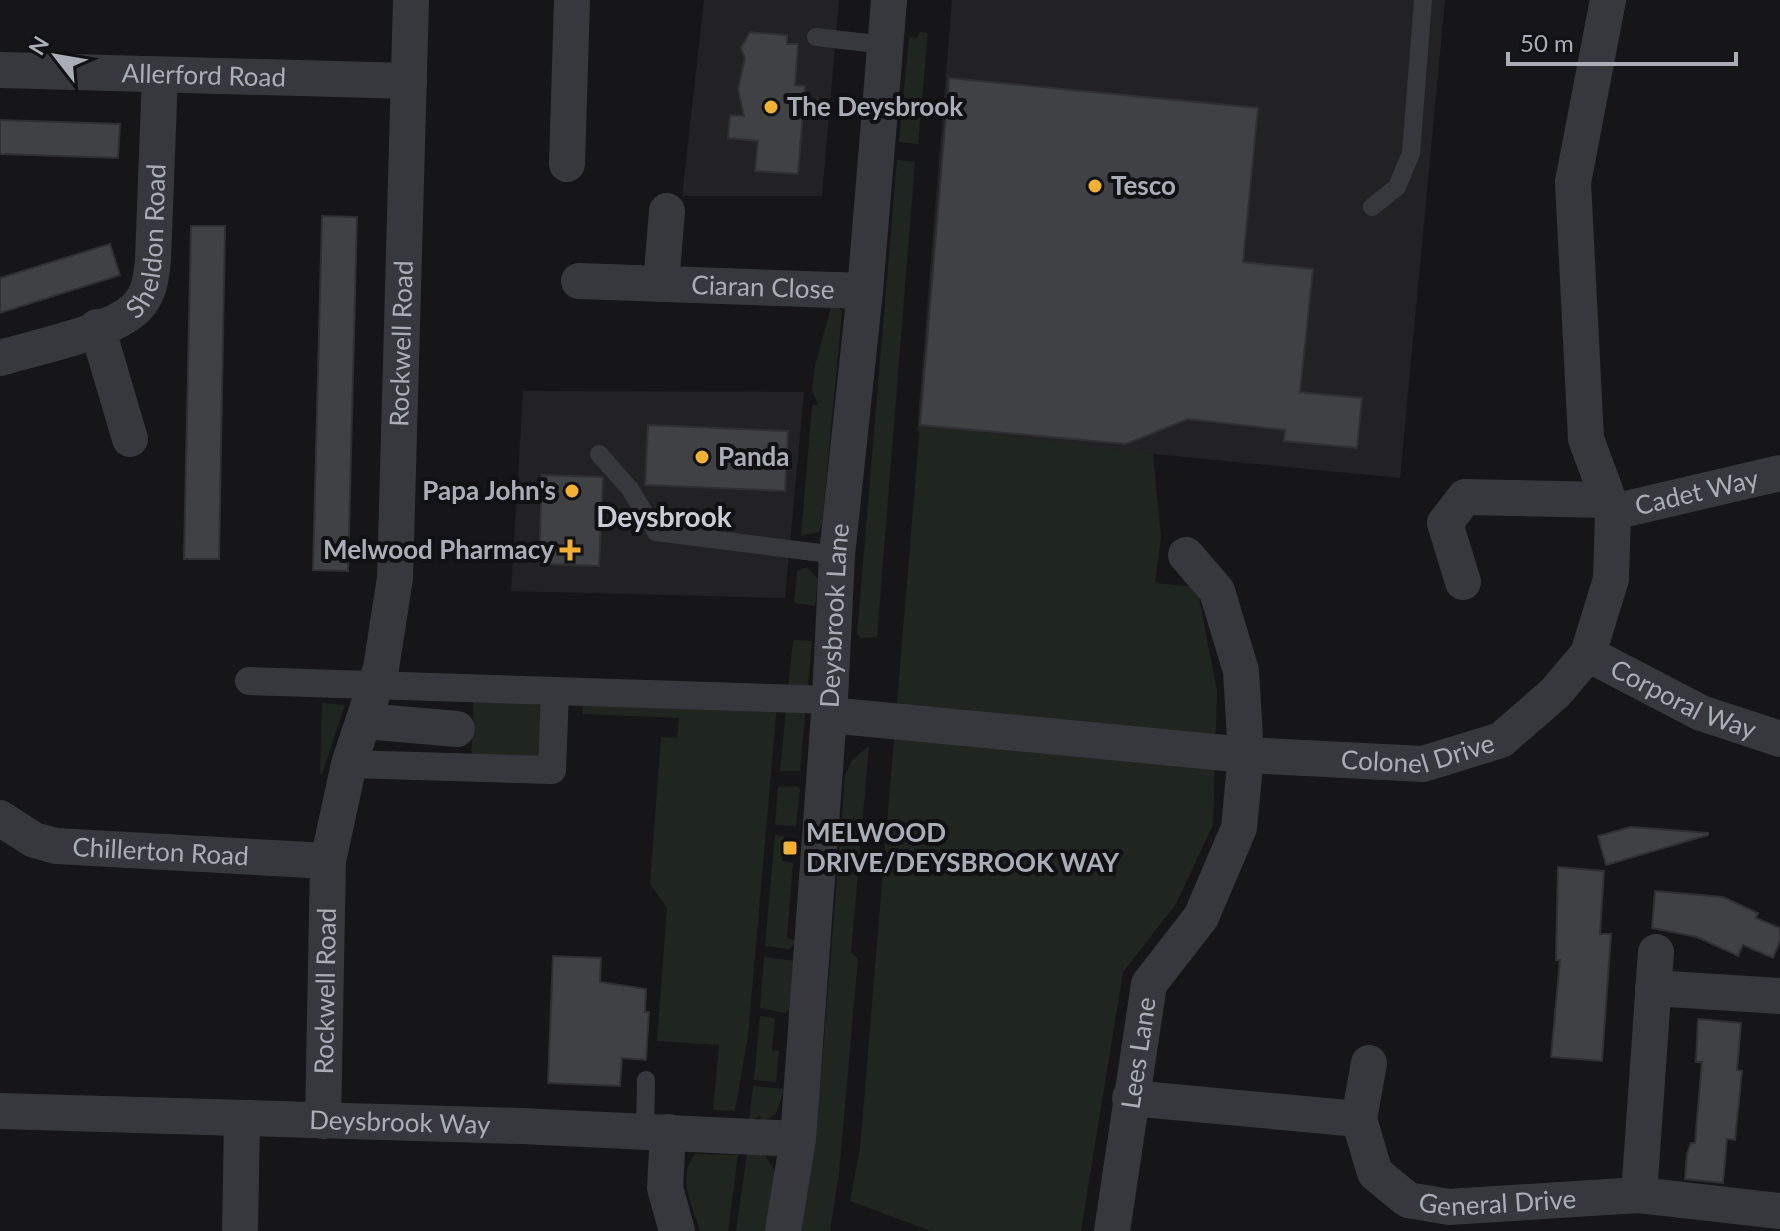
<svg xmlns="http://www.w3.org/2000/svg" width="1780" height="1231" font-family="Lato,sans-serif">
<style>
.built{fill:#222225}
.green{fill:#1e261f}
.building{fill:#404145;stroke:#303034;stroke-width:2}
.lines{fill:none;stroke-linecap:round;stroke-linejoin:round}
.service{stroke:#37383d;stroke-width:18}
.pedestrian{stroke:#37383d;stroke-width:28}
.minor{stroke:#37383d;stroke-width:36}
.poi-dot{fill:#f2b134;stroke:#111113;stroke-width:3}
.labels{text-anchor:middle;stroke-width:8;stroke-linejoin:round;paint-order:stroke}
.street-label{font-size:26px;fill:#a8adb8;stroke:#111113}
.poi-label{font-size:26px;font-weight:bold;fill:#a8adb8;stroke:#111113;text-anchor:start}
.neighbourhood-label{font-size:28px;font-weight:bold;fill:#c9ccd4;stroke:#111113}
</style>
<rect width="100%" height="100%" fill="#161618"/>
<g class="built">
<path d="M 704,0 L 839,0 L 822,196 L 682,196 Z"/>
<path d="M 952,0 L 1445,0 L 1400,478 L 917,431 Z"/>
<path d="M 523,391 L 804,392 L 785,598 L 511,591 Z"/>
</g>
<g class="green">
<path d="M 920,32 L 928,33 L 918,144 L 899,142 L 909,37 L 917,38 Z"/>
<path d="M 897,160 L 915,162 L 877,637 L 861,638 L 857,634 Z"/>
<path d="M 833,300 L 842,312 L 822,524 L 819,532 L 801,536 L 812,406 L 818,404 L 812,390 L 815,366 Z"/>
<path d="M 920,425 L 1153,454 L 1161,537 L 1155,583 L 1197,587 L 1217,691 L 1213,825 L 1176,904 L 1123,972 L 1081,1231 L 931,1231 L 850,1201 L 860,1149 Z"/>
<path d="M 807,567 L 818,579 L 815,606 L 794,603 L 797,571 Z"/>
<path d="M 793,640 L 812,641 L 800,771 L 780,771 Z"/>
<path d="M 474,694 L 551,695 L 549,762 L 471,763 Z"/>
<path d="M 584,698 L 777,704 L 748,1036 L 735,1111 L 713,1110 L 719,1045 L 657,1041 L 667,908 L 650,884 L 661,737 L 677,738 L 679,718 L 582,714 Z"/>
<path d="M 322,703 L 345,705 L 322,774 L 320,774 Z"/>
<path d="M 869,746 L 851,953 L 858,958 L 839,1173 L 830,1231 L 801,1231 L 823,1052 L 845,776 L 852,760 Z"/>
<path d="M 796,786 L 800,789 L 796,826 L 775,825 L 778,787 Z"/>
<path d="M 775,835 L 784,836 L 782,861 L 793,863 L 787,938 L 797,941 L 790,949 L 765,946 Z"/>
<path d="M 764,957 L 794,961 L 791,1010 L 784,1013 L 760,1008 Z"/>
<path d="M 760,1016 L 775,1018 L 772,1050 L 779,1051 L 776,1082 L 754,1080 Z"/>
<path d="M 753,1086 L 784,1089 L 776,1114 L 761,1123 L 760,1116 L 749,1121 Z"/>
<path d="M 748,1147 L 760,1148 L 775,1171 L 766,1231 L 736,1231 Z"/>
<path d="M 695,1154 L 738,1155 L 728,1231 L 700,1231 C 693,1206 676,1177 695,1154 Z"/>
</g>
<g class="building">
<path d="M 750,32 L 787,35 L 787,44 L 798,44 L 795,85 L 805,86 L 798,174 L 755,171 L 758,141 L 728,138 L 730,115 L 744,116 L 738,89 L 745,58 L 741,48 Z"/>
<path d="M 949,78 L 1258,108 L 1243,262 L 1313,269 L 1300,392 L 1362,398 L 1357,448 L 1284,441 L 1285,430 L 1188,419 L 1126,444 L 920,425 Z"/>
<path d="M 0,120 L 120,124 L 118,158 L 0,154 Z"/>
<path d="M 322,216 L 357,217 L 348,571 L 313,570 Z"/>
<path d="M 191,226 L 225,226 L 219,559 L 184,559 Z"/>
<path d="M 110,244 L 120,275 L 0,313 L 0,278 Z"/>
<path d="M 648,425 L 788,431 L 785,491 L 645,485 Z"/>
<path d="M 542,475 L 603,477 L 599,566 L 539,564 Z"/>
<path d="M 1631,827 L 1708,833 L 1708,835 L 1606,865 L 1598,836 Z"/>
<path d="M 1558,867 L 1604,871 L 1600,934 L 1611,934 L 1602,1061 L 1551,1057 L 1560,960 L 1556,960 Z"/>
<path d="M 1655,891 L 1723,897 L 1758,913 L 1756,918 L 1780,928 L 1780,941 L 1773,958 L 1743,945 L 1738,956 L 1697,937 L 1652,928 Z"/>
<path d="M 553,956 L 601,958 L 600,982 L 646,989 L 645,1012 L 649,1012 L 646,1060 L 622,1058 L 620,1086 L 548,1083 Z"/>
<path d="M 1698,1019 L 1741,1023 L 1737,1070 L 1742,1071 L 1735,1140 L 1727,1139 L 1723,1183 L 1685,1179 L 1687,1154 L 1691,1143 L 1695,1143 L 1702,1062 L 1696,1062 Z"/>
</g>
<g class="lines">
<g class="service">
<path d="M 816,37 L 885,45"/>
<path d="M 1372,207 L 1397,187 L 1411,153 L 1423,0"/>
<path d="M 599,454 L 630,489 L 656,532 L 837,555"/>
<path d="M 645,1131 L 646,1080"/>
</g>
<g class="pedestrian">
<path d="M 249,681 L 830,700"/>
<path d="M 349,764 L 552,770 L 555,691"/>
</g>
<g class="minor">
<path id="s1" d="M 0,70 L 409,81"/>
<path d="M 567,164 L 572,0"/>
<path id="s2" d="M 579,281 L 865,291"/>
<path d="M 661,284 L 667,211"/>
<path d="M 97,327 L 130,439"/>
<path id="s3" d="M 0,358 C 35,347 112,333 137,307 C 150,293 151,278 153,260 L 160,75"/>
<path id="s4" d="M 1613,512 L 1780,473"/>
<path d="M 1463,582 L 1445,523 L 1465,497 L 1608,500"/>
<path id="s5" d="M 1588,654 L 1701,713 L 1780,739"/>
<path id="s6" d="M 829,715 L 1246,755 L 1423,764 L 1501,740 L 1555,693 L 1588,654 L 1611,579 L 1613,512 L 1586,439 L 1573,182 L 1608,0"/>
<path d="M 365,721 L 457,729"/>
<path id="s7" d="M 0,818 L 34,840 L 56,846 L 328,861"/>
<path d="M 1653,988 L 1780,996"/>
<path id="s8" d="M 1369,1063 L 1359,1119 L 1375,1173 L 1408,1200 L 1449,1207 L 1639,1195 L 1780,1211"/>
<path d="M 1130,1098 L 1359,1119"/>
<path id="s9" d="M 0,1111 L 521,1126 L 798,1139"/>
<path id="s10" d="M 323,1121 L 328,861 L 349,764 L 381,668 L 395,578 L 411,0"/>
<path d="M 668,1132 L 665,1188 L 677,1231"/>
<path d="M 1639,1195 L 1656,952"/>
<path d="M 240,1231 L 242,1119"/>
<path id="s11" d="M 783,1231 L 798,1139 L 830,700 L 837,555 L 865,291 L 889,0"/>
<path id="s12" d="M 1112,1231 L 1149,984 L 1201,917 L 1239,828 L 1246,755 L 1241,671 L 1217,591 L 1186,555"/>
</g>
</g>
<g class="poi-dot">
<circle cx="771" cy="107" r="8"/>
<circle cx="1095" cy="186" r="8"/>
<circle cx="702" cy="457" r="8"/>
<circle cx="572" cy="491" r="8"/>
<path d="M566 538h8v8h8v8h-8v8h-8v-8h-8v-8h8z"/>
<rect x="782" y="840" width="16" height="16" rx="4"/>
</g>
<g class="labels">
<g class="street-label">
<text dy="9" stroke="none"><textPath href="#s1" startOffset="204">Allerford Road</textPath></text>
<text dy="9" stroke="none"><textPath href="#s3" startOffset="216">Sheldon Road</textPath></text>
<text dy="9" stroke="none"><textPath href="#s2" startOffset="184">Ciaran Close</textPath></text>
<text dy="9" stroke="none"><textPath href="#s10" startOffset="786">Rockwell Road</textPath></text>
<text dy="9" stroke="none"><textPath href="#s4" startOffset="86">Cadet Way</textPath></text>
<text dy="9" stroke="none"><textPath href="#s11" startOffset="618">Deysbrook Lane</textPath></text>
<text dy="9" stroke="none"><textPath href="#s5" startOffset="106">Corporal Way</textPath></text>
<text dy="9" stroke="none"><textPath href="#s6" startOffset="592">Colonel Drive</textPath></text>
<text dy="9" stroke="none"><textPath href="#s7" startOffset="168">Chillerton Road</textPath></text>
<text dy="9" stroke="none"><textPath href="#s10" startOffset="130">Rockwell Road</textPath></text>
<text dy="9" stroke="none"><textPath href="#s12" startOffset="180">Lees Lane</textPath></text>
<text dy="9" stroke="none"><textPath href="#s9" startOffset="400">Deysbrook Way</textPath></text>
<text dy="9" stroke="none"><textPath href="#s8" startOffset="246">General Drive</textPath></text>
</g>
<g class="poi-label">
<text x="787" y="116">The Deysbrook</text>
<text x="1111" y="195">Tesco</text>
<text x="718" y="466">Panda</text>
<text x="556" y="500" text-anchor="end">Papa John's</text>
<text x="554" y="559" text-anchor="end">Melwood Pharmacy</text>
<text x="806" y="842">MELWOOD<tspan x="806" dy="30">DRIVE/DEYSBROOK WAY</tspan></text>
</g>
<g class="neighbourhood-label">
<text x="664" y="527">Deysbrook</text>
</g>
</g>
<g transform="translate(56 56) rotate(301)" stroke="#111113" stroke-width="6" paint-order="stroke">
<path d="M0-6L14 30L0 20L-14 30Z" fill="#a8adb8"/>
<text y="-12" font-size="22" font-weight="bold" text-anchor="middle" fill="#a8adb8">N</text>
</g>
<path d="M1508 52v12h228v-12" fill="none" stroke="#a8adb8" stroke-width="4"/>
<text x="1520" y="52" font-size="24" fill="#a8adb8" stroke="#111113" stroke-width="6" paint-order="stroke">50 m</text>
</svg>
